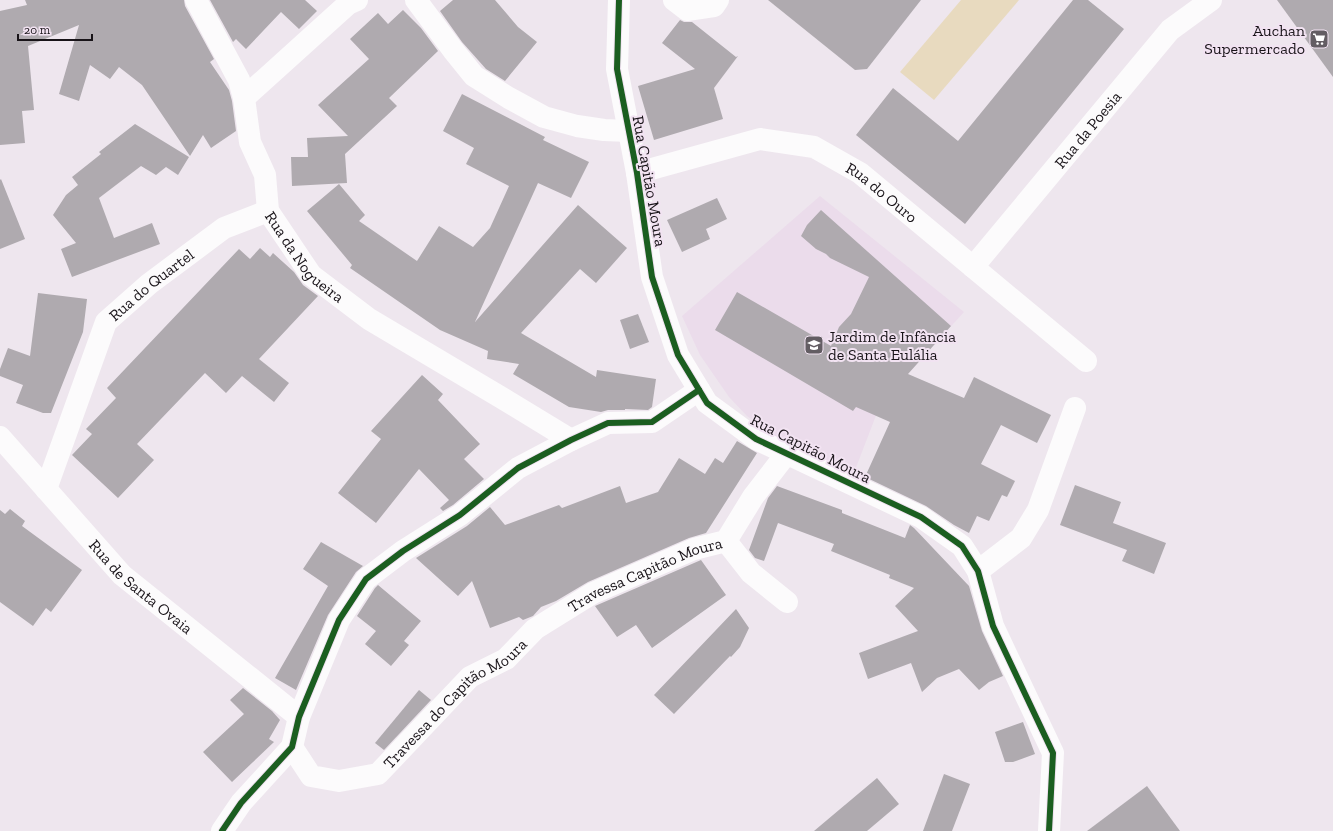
<svg xmlns="http://www.w3.org/2000/svg" width="1333" height="831" font-family="'Zilla Slab',serif">
<style>
.built{fill:#ebdceb}
.green{fill:#e8dabf}
.building{fill:#afaaaf}
.lines{fill:none;stroke-linecap:round;stroke-linejoin:round}
.minor{stroke:#fcfbfc;stroke-width:22}
.cycleway-casing{stroke:#f2e3f2;stroke-width:8}
.cycleway{stroke:#1b5e20;stroke-width:6}
.labels{text-anchor:middle;stroke-width:4;stroke-linejoin:round;paint-order:stroke}
.poi-label{font-size:16px;fill:#181318;stroke:#f2e3f2;text-anchor:end}
.street-label{font-size:16px;fill:#181318;stroke:#f2e3f2}
</style>
<rect width="100%" height="100%" fill="#eee6ee"/>
<path class="built" d="M 820,196 L 964,312 L 892,391 L 885,392 L 852,478 L 785,444 L 747,416 L 729,397 L 700,355 L 682,316 Z"/>
<path class="green" d="M 961,0 L 1019,0 L 934,100 L 900,72 Z"/>
<g class="building">
<path d="M 25,0 L 184,0 L 185,6 L 214,59 L 210,62 L 229,90 L 232,101 L 236,131 L 211,148 L 203,135 L 190,156 L 142,85 L 119,67 L 110,79 L 90,65 L 79,101 L 59,94 L 79,25 L 28,46 L 34,110 L 22,111 L 25,143 L 0,145 L 0,11 L 27,5 Z"/>
<path d="M 210,0 L 305,0 L 317,11 L 299,29 L 281,12 L 246,49 L 236,39 L 233,42 Z"/>
<path d="M 453,0 L 495,0 L 518,27 L 537,42 L 505,81 L 486,69 L 462,42 L 440,11 Z"/>
<path d="M 768,0 L 921,0 L 867,69 L 855,70 Z"/>
<path d="M 1073,0 L 1088,0 L 1124,29 L 965,224 L 856,135 L 893,88 L 958,141 Z"/>
<path d="M 1277,0 L 1333,0 L 1333,77 Z"/>
<path d="M 403,10 L 421,28 L 438,51 L 389,98 L 397,106 L 345,154 L 347,183 L 292,186 L 291,157 L 308,157 L 307,138 L 348,136 L 318,105 L 369,59 L 350,39 L 378,13 L 388,24 Z"/>
<path d="M 680,20 L 684,22 L 692,22 L 736,57 L 738,56 L 714,88 L 723,119 L 654,140 L 638,86 L 695,69 L 662,43 Z"/>
<path d="M 462,94 L 545,137 L 543,140 L 589,162 L 571,198 L 538,183 L 475,322 L 578,205 L 627,248 L 596,283 L 580,269 L 521,333 L 596,377 L 597,370 L 656,379 L 652,407 L 648,410 L 625,409 L 625,410 L 608,410 L 601,412 L 569,407 L 513,374 L 519,364 L 487,359 L 488,351 L 440,330 L 350,268 L 352,265 L 307,211 L 339,184 L 365,215 L 359,221 L 417,261 L 439,226 L 473,247 L 490,228 L 509,186 L 466,164 L 474,148 L 443,131 Z"/>
<path d="M 135,124 L 189,157 L 178,175 L 166,167 L 156,175 L 141,166 L 99,198 L 114,238 L 152,223 L 160,244 L 72,277 L 61,249 L 76,243 L 53,215 L 66,195 L 78,185 L 72,177 L 101,154 L 99,152 Z"/>
<path d="M 1,179 L 25,239 L 0,249 L 0,180 Z"/>
<path d="M 717,198 L 727,219 L 706,229 L 710,239 L 682,252 L 667,220 Z"/>
<path d="M 821,210 L 951,326 L 908,374 L 964,398 L 974,377 L 1051,415 L 1037,443 L 1001,425 L 981,464 L 1015,481 L 1007,497 L 1002,495 L 989,521 L 977,516 L 969,533 L 954,525 L 926,506 L 865,477 L 890,422 L 856,407 L 853,411 L 715,330 L 737,292 L 831,346 L 839,327 L 851,314 L 869,277 L 830,258 L 826,254 L 816,249 L 801,236 L 807,225 Z"/>
<path d="M 260,248 L 270,257 L 273,253 L 294,272 L 303,285 L 318,296 L 259,359 L 289,383 L 274,402 L 242,376 L 226,393 L 205,373 L 137,444 L 154,460 L 118,498 L 72,455 L 92,434 L 86,429 L 116,398 L 107,388 L 239,249 L 250,259 Z"/>
<path d="M 38,293 L 87,299 L 83,332 L 51,413 L 43,413 L 16,403 L 23,385 L 0,376 L 0,369 L 8,348 L 30,356 Z"/>
<path d="M 638,314 L 649,342 L 630,349 L 620,320 Z"/>
<path d="M 422,375 L 443,394 L 438,400 L 480,444 L 464,459 L 484,479 L 453,505 L 443,511 L 440,508 L 449,500 L 419,469 L 376,523 L 338,493 L 381,439 L 371,431 Z"/>
<path d="M 737,441 L 757,453 L 706,533 L 689,538 L 588,582 L 556,601 L 541,607 L 533,616 L 523,620 L 519,617 L 490,628 L 472,581 L 458,596 L 416,558 L 467,526 L 490,507 L 505,525 L 559,505 L 562,508 L 620,486 L 626,503 L 658,492 L 679,458 L 705,474 L 715,458 L 723,463 Z"/>
<path d="M 1075,485 L 1121,502 L 1113,523 L 1166,543 L 1154,574 L 1122,561 L 1127,550 L 1060,525 Z"/>
<path d="M 777,486 L 842,510 L 842,513 L 905,538 L 910,525 L 914,528 L 969,586 L 982,631 L 1003,676 L 989,682 L 979,690 L 959,669 L 937,678 L 922,692 L 911,663 L 868,679 L 859,653 L 918,631 L 895,606 L 914,588 L 889,578 L 890,575 L 831,551 L 834,544 L 778,523 L 764,561 L 755,558 L 749,550 L 768,498 Z"/>
<path d="M 10,509 L 25,521 L 22,526 L 82,570 L 51,612 L 46,608 L 33,626 L 0,602 L 0,510 L 5,514 Z"/>
<path d="M 321,542 L 363,566 L 356,572 L 328,615 L 296,690 L 275,678 L 328,586 L 303,569 Z"/>
<path d="M 701,560 L 726,595 L 652,648 L 636,625 L 617,637 L 595,606 Z"/>
<path d="M 378,585 L 421,621 L 404,641 L 409,645 L 391,666 L 365,644 L 376,631 L 357,616 L 375,588 Z"/>
<path d="M 736,609 L 749,628 L 740,647 L 731,657 L 730,656 L 674,714 L 654,695 Z"/>
<path d="M 243,688 L 272,711 L 280,720 L 269,739 L 274,742 L 232,782 L 203,752 L 244,714 L 230,700 Z"/>
<path d="M 419,690 L 431,700 L 384,750 L 375,743 Z"/>
<path d="M 1023,722 L 1035,754 L 1013,762 L 1005,762 L 995,732 Z"/>
<path d="M 944,774 L 970,784 L 952,831 L 923,831 Z"/>
<path d="M 877,778 L 899,804 L 867,831 L 814,831 Z"/>
<path d="M 1147,786 L 1180,831 L 1087,831 Z"/>
</g>
<g class="lines">
<g class="minor">
<path d="M 196,0 L 239,80 L 244,98"/>
<path id="s1" d="M 357,0 L 348,4 L 244,98 L 250,142 L 265,175 L 268,211 L 311,275 L 369,319 L 502,398 L 571,440"/>
<path d="M 416,0 L 453,50 L 474,76 L 509,98 L 544,117 L 577,126 L 604,130 L 629,131"/>
<path d="M 619,0 L 617,69 L 637,173 L 652,277 L 678,355 L 707,403 L 756,439 L 921,517 L 962,546 L 978,571 L 993,626 L 1053,753 L 1049,831"/>
<path d="M 674,0 L 687,10 L 714,6 L 718,0"/>
<path id="s2" d="M 637,173 L 760,139 L 814,147 L 860,173 L 1086,361"/>
<path id="s3" d="M 973,267 L 1170,30 L 1211,0"/>
<path id="s4" d="M 0,437 L 122,575 L 299,717"/>
<path id="s5" d="M 46,489 L 106,322 L 149,284 L 224,228 L 268,211"/>
<path d="M 726,541 L 751,573 L 787,602"/>
<path d="M 978,571 L 1021,538 L 1038,510 L 1075,408"/>
<path id="s6" d="M 292,747 L 311,776 L 339,781 L 378,774 L 470,677 L 506,659 L 535,629 L 593,593 L 694,549 L 726,541 L 753,497 L 787,453"/>
<path d="M 222,831 L 241,803 L 292,747 L 299,717 L 339,620 L 366,579 L 403,551 L 460,515 L 518,468 L 571,440 L 608,423 L 652,422 L 699,390"/>
</g>
<defs>
<g id="cycleway">
<path d="M 619,0 L 617,69 L 637,173 L 652,277 L 678,355 L 707,403 L 756,439 L 921,517 L 962,546 L 978,571 L 993,626 L 1053,753 L 1049,831"/>
<path d="M 222,831 L 241,803 L 292,747 L 299,717 L 339,620 L 366,579 L 403,551 L 460,515 L 518,468 L 571,440 L 608,423 L 652,422 L 699,390"/>
</g>
</defs>
<use href="#cycleway" class="cycleway-casing"/>
<use href="#cycleway" class="cycleway"/>
</g>
<defs>
<symbol id="supermarket-square" viewBox="-11 -11 22 22"><rect x="-9" y="-9" width="18" height="18" rx="4" fill="#635d63" stroke="#f2e3f2"/><path d="M-6-5.5h2.5l.6 2H6L4.5 2H-2.5L-4.4-4H-6ZM-1.5 3.2a1.3 1.3 0 1 0 .1 0ZM3 3.2a1.3 1.3 0 1 0 .1 0Z" fill="#fff"/></symbol>
<symbol id="school-square" viewBox="-11 -11 22 22"><rect x="-9" y="-9" width="18" height="18" rx="4" fill="#635d63" stroke="#f2e3f2"/><path d="M0-5L7-2L0 1L-7-2ZM-4 1L0 2.5L4 1V4Q0 6-4 4Z" fill="#fff"/></symbol>
</defs>
<g fill-rule="evenodd">
<use href="#supermarket-square" x="1308" y="28" width="22" height="22"/>
<use href="#school-square" x="803" y="334" width="22" height="22"/>
</g>
<g class="labels">
<g class="poi-label">
<text x="1305" y="36">Auchan<tspan x="1305" dy="18">Supermercado</tspan></text>
<text x="828" y="342" text-anchor="start">Jardim de Infância<tspan x="828" dy="18">de Santa Eulália</tspan></text>
</g>
<g class="street-label">
<text dy="6" stroke="none"><textPath href="#s3" startOffset="179">Rua da Poesia</textPath></text>
<text transform="translate(650 181) rotate(80)" y="6">Rua Capitão Moura</text>
<text dy="6" stroke="none"><textPath href="#s2" startOffset="264">Rua do Ouro</textPath></text>
<text dy="6" stroke="none"><textPath href="#s1" startOffset="326">Rua da Nogueira</textPath></text>
<text dy="6" stroke="none"><textPath href="#s5" startOffset="236">Rua do Quartel</textPath></text>
<text transform="translate(811 448) rotate(27)" y="6">Rua Capitão Moura</text>
<text dy="6" stroke="none"><textPath href="#s6" startOffset="442">Travessa Capitão Moura</textPath></text>
<text dy="6" stroke="none"><textPath href="#s4" startOffset="206">Rua de Santa Ovaia</textPath></text>
<text dy="6" stroke="none"><textPath href="#s6" startOffset="208">Travessa do Capitão Moura</textPath></text>
</g>
</g>
<path d="M18 34v6h74v-6" fill="none" stroke="#181318" stroke-width="2"/>
<text x="24" y="34" font-size="12" fill="#181318" stroke="#f2e3f2" stroke-width="3" paint-order="stroke">20 m</text>
</svg>
